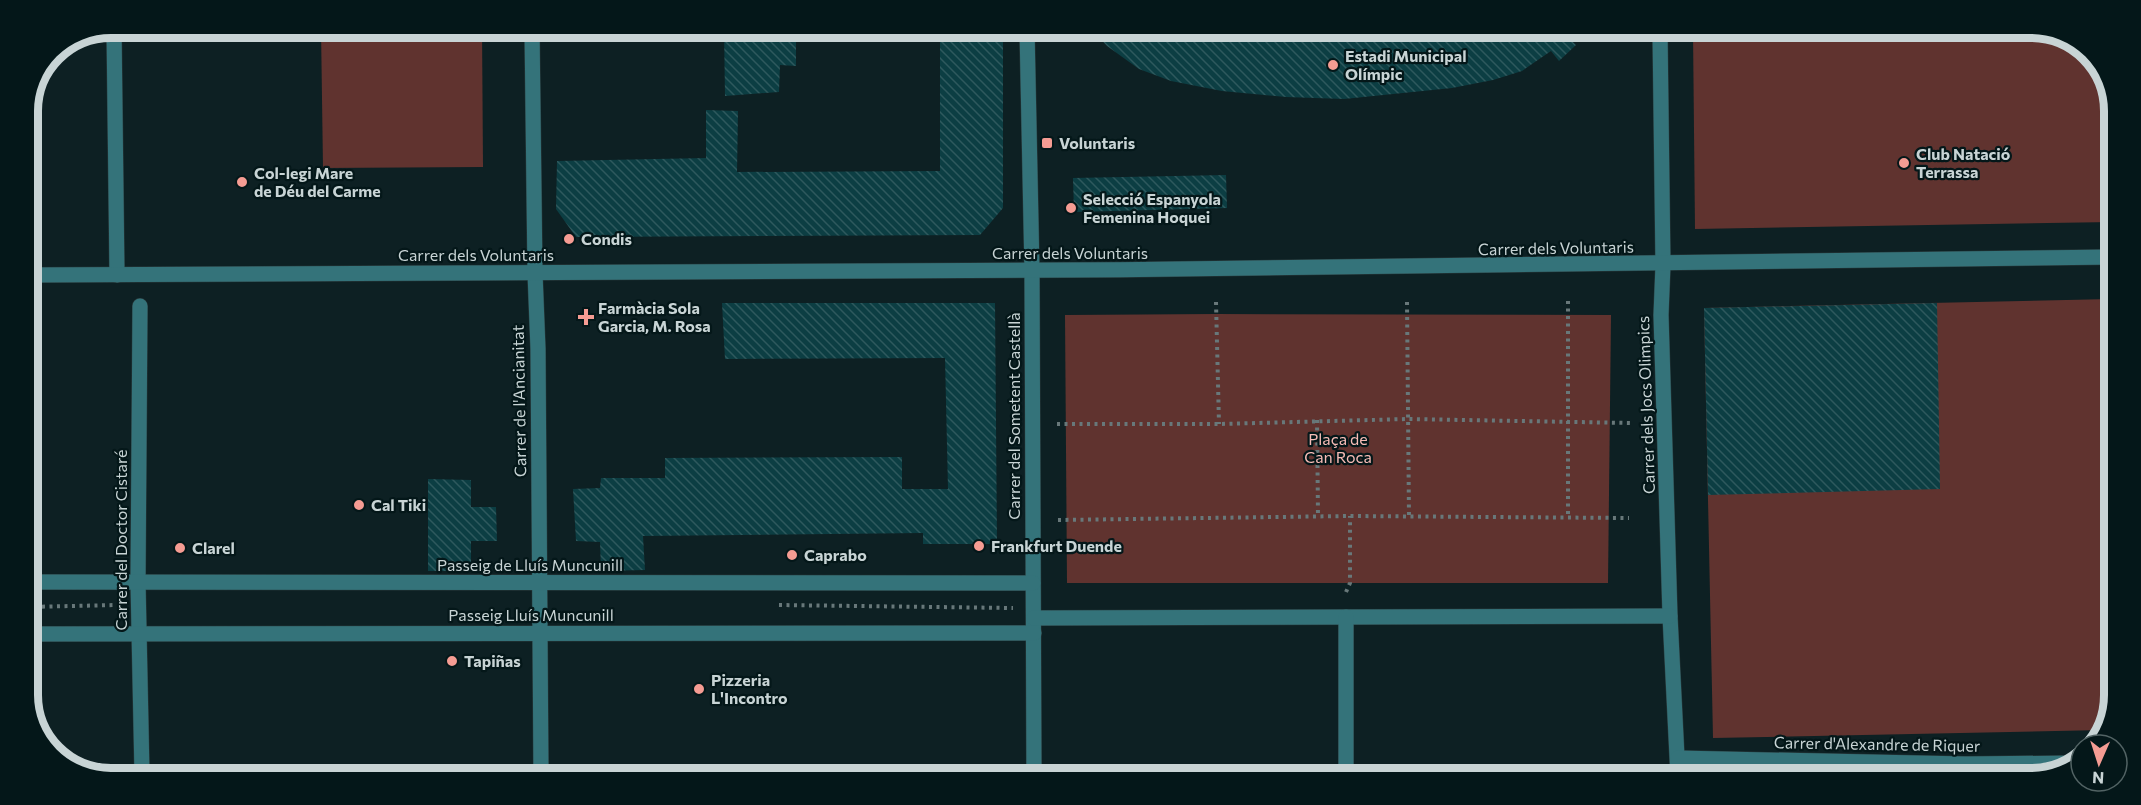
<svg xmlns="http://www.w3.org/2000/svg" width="2141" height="805" font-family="Commissioner,sans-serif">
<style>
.green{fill:#60332f}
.building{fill:url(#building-back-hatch)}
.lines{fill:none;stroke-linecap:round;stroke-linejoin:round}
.minor-casing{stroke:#2b3d3f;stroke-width:16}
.path{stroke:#68787a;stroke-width:4;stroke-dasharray:3 4.5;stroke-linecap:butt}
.minor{stroke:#34737a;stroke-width:15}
.poi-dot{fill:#f59c93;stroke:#041719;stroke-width:2}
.labels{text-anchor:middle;stroke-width:4.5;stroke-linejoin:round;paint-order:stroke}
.poi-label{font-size:16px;font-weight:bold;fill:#c8d4d5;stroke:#041719;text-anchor:start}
.street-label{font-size:16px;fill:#c8d4d5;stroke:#041719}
.park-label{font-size:16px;fill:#f7bcb6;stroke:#041719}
.rim{fill:none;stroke:#c8d4d5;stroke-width:8}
</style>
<defs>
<pattern id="building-back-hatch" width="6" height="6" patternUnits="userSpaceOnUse" patternTransform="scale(1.5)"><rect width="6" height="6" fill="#0c3e43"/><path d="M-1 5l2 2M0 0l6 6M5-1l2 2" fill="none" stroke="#2e595d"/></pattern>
</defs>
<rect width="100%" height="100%" fill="#0d2023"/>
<g class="green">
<path d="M 321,28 L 482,28 L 483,167 L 323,168 Z"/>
<path d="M 1693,31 L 2058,32 L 2097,59 L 2114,105 L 2113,222 L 1695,229 Z"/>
<path d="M 2112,299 L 2109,722 L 2103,730 L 1713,738 L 1704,308 Z"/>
<path d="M 1216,314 L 1611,315 L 1608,583 L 1067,583 L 1065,315 Z"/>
</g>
<g class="building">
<path d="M 724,28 L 796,29 L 796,66 L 780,65 L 779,92 L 725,96 Z"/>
<path d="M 940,29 L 1003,29 L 1003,208 L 980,235 L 576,237 L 556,209 L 557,161 L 706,158 L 706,110 L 738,111 L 737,172 L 940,171 Z"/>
<path d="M 1091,29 L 1559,30 L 1580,30 L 1569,38 L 1576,45 L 1559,61 L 1551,51 L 1522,71 L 1493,80 L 1452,88 L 1344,99 L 1286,97 L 1222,91 L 1171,81 L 1139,69 L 1107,46 Z"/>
<path d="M 1226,175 L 1227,208 L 1074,212 L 1073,178 Z"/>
<path d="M 722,303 L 995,303 L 997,544 L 923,544 L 923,533 L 643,536 L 645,570 L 601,571 L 600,542 L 576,541 L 573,489 L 600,488 L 601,478 L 665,478 L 665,458 L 902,457 L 902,489 L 948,489 L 945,358 L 725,359 Z"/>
<path d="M 1937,303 L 1940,489 L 1708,495 L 1704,308 Z"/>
<path d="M 428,479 L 471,480 L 471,507 L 496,507 L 497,541 L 471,541 L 471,571 L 428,571 Z"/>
</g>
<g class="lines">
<defs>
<g id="minor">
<path d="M 114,27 L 117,275"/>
<path d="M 532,28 L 535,273 L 538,349 L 541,775"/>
<path d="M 1027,29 L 1032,271 L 1034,776"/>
<path d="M 1660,31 L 1663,265 L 1661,315 L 1670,616 L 1678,777"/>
<path d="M 27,275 C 722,274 1418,269 2113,257"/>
<path d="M 140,306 L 138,582 L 142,774"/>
<path d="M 27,582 L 1033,583"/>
<path d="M 1034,618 L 1670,616"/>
<path d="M 27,634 L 1034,633"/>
<path d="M 1678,758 L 1965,764 L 2075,763"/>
<path d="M 1346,776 L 1346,617"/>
</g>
</defs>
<use href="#minor" class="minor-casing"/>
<g class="path">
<path d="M 1568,301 L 1568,518"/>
<path d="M 1216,302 L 1219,424"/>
<path d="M 1407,302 L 1409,517"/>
<path d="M 1317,420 L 1318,516"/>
<path d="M 1057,424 L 1219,424 L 1408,419 L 1631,423"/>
<path d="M 1058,520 L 1350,516 L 1629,518"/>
<path d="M 1346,592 L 1350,583 L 1350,516"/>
<path d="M 779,605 L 1013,608"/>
<path d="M 27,607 L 116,605"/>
</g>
<use href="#minor" class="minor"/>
</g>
<g class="poi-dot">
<circle cx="1333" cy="65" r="6"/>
<rect x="1041" y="137" width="12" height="12" rx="3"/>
<circle cx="1904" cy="163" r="6"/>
<circle cx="242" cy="182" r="6"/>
<circle cx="1071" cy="208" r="6"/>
<circle cx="569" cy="239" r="6"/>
<path d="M583 308h6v6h6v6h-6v6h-6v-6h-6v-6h6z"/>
<circle cx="359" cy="505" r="6"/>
<circle cx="979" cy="546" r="6"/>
<circle cx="180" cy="548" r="6"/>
<circle cx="792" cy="555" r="6"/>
<circle cx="452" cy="661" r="6"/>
<circle cx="699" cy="689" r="6"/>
</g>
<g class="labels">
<g class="poi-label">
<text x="1345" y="62">Estadi Municipal<tspan x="1345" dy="18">Olímpic</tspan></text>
<text x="1059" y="149">Voluntaris</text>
<text x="1916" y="160">Club Natació<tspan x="1916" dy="18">Terrassa</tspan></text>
<text x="254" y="179">Col-legi Mare<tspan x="254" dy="18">de Déu del Carme</tspan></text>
<text x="1083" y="205">Selecció Espanyola<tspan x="1083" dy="18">Femenina Hoquei</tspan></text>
<text x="581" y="245">Condis</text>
<text x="598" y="314">Farmàcia Sola<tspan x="598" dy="18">Garcia, M. Rosa</tspan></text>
<text x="371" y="511">Cal Tiki</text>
<text x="991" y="552">Frankfurt Duende</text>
<text x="192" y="554">Clarel</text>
<text x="804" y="561">Caprabo</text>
<text x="464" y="667">Tapiñas</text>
<text x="711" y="686">Pizzeria<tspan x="711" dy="18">L'Incontro</tspan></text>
</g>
<g class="street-label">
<text transform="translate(1556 248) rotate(-1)" y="6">Carrer dels Voluntaris</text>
<text x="1070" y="259">Carrer dels Voluntaris</text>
<text x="476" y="261">Carrer dels Voluntaris</text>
<text transform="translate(519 401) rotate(-91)" y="6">Carrer de l'Ancianitat</text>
<text transform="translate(1646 405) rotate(-92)" y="6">Carrer dels Jocs Olimpics</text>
<text transform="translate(1014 416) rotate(-90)" y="6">Carrer del Sometent Castellà</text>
<text transform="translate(121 540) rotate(-90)" y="6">Carrer del Doctor Cistaré</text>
<text x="530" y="571">Passeig de Lluís Muncunill</text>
<text x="531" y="621">Passeig Lluís Muncunill</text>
<text transform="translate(1877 744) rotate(1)" y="6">Carrer d'Alexandre de Riquer</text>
</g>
<g class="park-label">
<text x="1338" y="445">Plaça de<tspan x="1338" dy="18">Can Roca</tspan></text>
</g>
</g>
<path d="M0 0H2141V805H0ZM111 38H2031A73 73 0 0 1 2104 111V695A73 73 0 0 1 2031 768H111A73 73 0 0 1 38 695V111A73 73 0 0 1 111 38Z" fill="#041719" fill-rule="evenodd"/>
<path class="rim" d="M111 38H2031A73 73 0 0 1 2104 111V695A73 73 0 0 1 2031 768H111A73 73 0 0 1 38 695V111A73 73 0 0 1 111 38Z"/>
<g transform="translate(2099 763) rotate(183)"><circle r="28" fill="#041719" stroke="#526364" stroke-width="1.5"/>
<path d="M0-4.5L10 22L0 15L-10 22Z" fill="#f59c93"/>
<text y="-9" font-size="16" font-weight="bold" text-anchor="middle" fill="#c8d4d5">N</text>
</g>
</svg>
